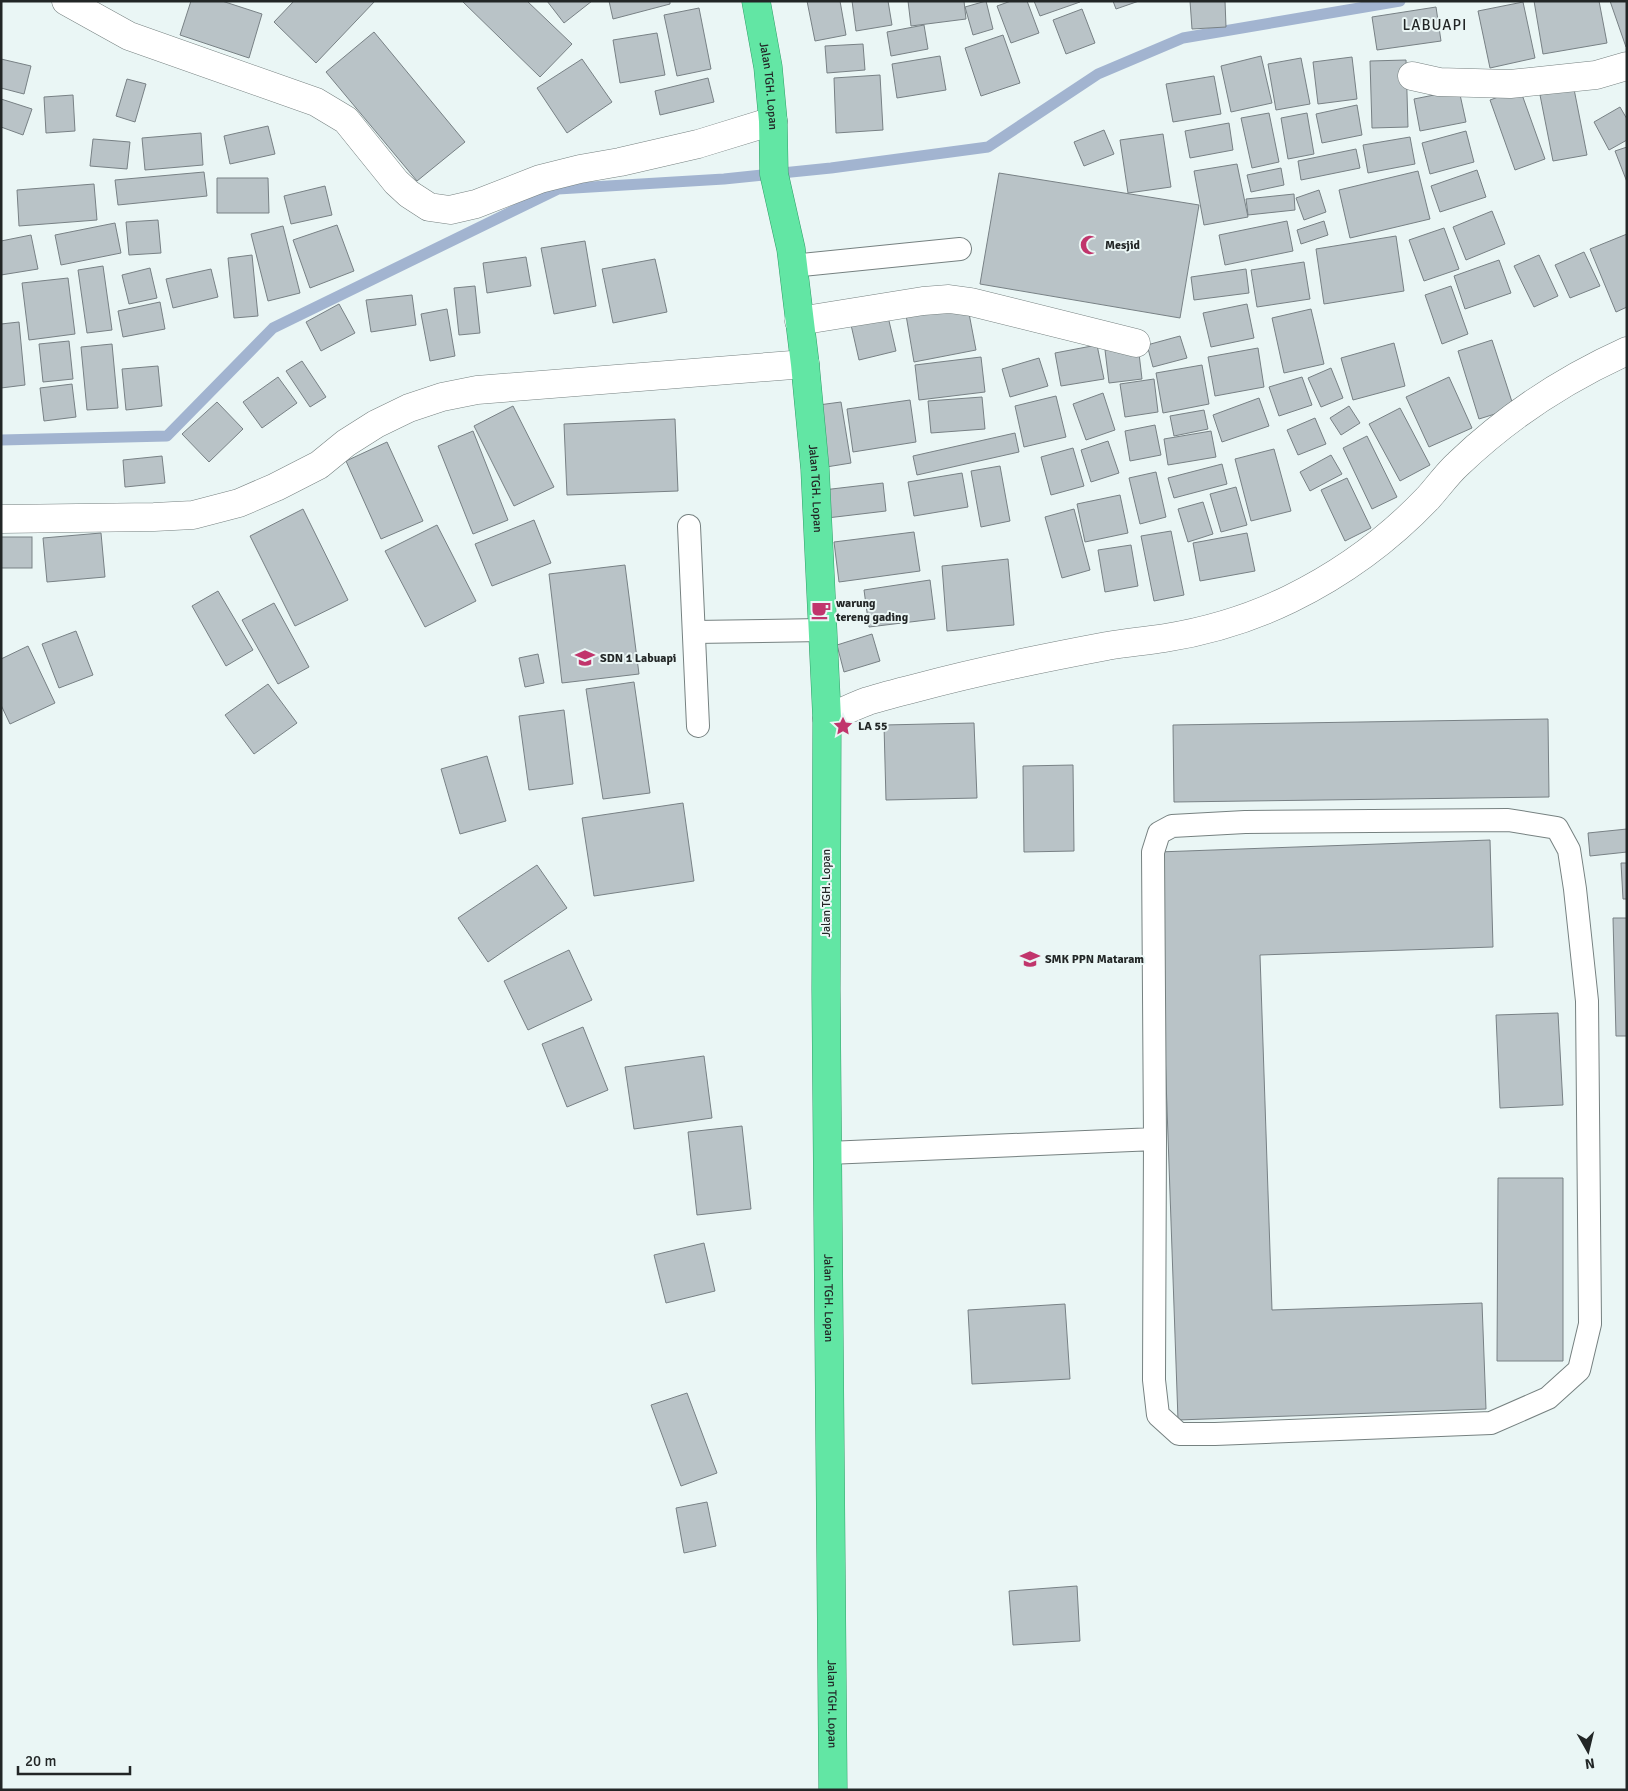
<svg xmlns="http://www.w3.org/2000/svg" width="1628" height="1791" font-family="Signika,sans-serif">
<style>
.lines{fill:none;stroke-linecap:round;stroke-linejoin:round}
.stream{stroke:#a2b4d0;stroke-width:11}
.building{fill:#b9c3c7;stroke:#788185}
.service-casing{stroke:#768180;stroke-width:24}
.minor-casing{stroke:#768180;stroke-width:29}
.tertiary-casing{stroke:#768180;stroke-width:29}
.trunk-casing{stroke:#329e6a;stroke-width:29}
.service{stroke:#fff;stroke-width:22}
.minor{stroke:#fff;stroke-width:28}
.tertiary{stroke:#fff;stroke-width:28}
.trunk{stroke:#62e6a4;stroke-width:28}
.labels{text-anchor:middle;stroke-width:4;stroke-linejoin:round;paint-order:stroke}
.street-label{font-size:12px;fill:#222626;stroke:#eaf6f5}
.poi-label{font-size:12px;font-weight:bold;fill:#222626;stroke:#eaf6f5;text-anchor:start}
.quarter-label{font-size:15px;letter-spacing:1px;fill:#222626;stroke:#eaf6f5}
</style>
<rect width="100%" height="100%" fill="#eaf6f5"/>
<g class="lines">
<path class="stream" d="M 1,440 L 167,436 L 273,328 L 558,189 L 724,179 L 831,168 L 988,147 L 1098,74 L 1183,38 L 1400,1"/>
</g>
<g class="building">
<path d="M 191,1 L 222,1 L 262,14 L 249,58 L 180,35 Z"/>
<path d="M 294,1 L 375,1 L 316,63 L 274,22 Z"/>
<path d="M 462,1 L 527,1 L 572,44 L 540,77 Z"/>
<path d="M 547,1 L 592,1 L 564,23 Z"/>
<path d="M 609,1 L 670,1 L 670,4 L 613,19 Z"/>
<path d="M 807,1 L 840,1 L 846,35 L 815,41 Z"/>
<path d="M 852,1 L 888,1 L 892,25 L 856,31 Z"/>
<path d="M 908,1 L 964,1 L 966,19 L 911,26 Z"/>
<path d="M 986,1 L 993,29 L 973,35 L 965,7 Z"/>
<path d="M 1011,1 L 1027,1 L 1039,33 L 1011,43 L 997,6 Z"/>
<path d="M 1034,1 L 1080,1 L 1080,2 L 1040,16 Z"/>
<path d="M 1113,1 L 1139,1 L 1116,9 Z"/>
<path d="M 1190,1 L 1225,1 L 1226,27 L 1192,29 Z"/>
<path d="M 1534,1 L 1599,1 L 1607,43 L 1543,54 Z"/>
<path d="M 1610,1 L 1627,1 L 1627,47 L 1626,47 Z"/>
<path d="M 1523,2 L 1535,58 L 1490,68 L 1478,11 Z"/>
<path d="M 1436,7 L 1441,41 L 1377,50 L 1372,17 Z"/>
<path d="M 699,8 L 711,69 L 677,76 L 664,15 Z"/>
<path d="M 1082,9 L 1095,43 L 1066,54 L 1053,20 Z"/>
<path d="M 924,25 L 928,49 L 891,56 L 887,32 Z"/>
<path d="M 374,32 L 465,142 L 417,181 L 326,72 Z"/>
<path d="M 657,33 L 665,75 L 620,83 L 613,40 Z"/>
<path d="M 1003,35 L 1020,83 L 981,96 L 965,48 Z"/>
<path d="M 863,44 L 865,70 L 827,73 L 825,46 Z"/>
<path d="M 940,56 L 946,90 L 897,98 L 892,64 Z"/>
<path d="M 1261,56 L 1272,103 L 1231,112 L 1221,66 Z"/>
<path d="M 1352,57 L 1357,99 L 1318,104 L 1313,62 Z"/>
<path d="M 1301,58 L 1310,104 L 1276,110 L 1268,64 Z"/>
<path d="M 1,59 L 31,66 L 24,94 L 1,88 Z"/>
<path d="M 582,59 L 612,102 L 567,133 L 537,88 Z"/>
<path d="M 1406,60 L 1408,127 L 1372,128 L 1370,61 Z"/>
<path d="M 880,75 L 883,130 L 836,133 L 834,78 Z"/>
<path d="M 1214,76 L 1221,114 L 1173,122 L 1166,84 Z"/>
<path d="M 708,78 L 714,102 L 660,115 L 655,91 Z"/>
<path d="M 127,79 L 146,84 L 135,122 L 116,116 Z"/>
<path d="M 1520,89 L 1545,159 L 1515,170 L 1490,100 Z"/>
<path d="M 1574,89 L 1587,155 L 1553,161 L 1540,95 Z"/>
<path d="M 1459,90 L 1466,122 L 1420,131 L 1414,99 Z"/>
<path d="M 73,95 L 75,131 L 46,133 L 44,97 Z"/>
<path d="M 1,99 L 32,109 L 23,135 L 1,127 Z"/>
<path d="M 1357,105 L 1362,135 L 1322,143 L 1316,114 Z"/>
<path d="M 1620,107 L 1627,119 L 1627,140 L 1609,150 L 1594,122 Z"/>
<path d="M 1269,113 L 1279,162 L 1252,168 L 1241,118 Z"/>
<path d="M 1307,113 L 1314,154 L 1288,159 L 1281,118 Z"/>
<path d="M 1229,123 L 1233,150 L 1190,158 L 1185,131 Z"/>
<path d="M 268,126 L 275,154 L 230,164 L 224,136 Z"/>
<path d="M 1104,130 L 1114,154 L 1084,166 L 1074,142 Z"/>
<path d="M 1466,131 L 1474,162 L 1430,174 L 1422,143 Z"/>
<path d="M 201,133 L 203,165 L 145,170 L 142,138 Z"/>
<path d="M 1163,134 L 1171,187 L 1128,193 L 1120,140 Z"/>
<path d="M 1410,137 L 1415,164 L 1368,173 L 1363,145 Z"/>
<path d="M 93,139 L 130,142 L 127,169 L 90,166 Z"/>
<path d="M 1627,147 L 1627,182 L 1615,151 Z"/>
<path d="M 1356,149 L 1360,168 L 1301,180 L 1298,161 Z"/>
<path d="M 1237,164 L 1248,217 L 1204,225 L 1194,171 Z"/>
<path d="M 1281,168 L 1284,185 L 1251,192 L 1247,175 Z"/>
<path d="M 1477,170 L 1486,197 L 1440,212 L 1431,186 Z"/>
<path d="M 1418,171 L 1430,219 L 1350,238 L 1339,190 Z"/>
<path d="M 204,172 L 207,196 L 118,205 L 115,180 Z"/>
<path d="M 999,173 L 1199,205 L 1180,318 L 980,284 Z"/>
<path d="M 217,178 L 268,178 L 269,213 L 217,213 Z"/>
<path d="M 94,184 L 97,220 L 19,226 L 17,190 Z"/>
<path d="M 325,186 L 332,215 L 291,224 L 284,196 Z"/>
<path d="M 1319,190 L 1326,212 L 1304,220 L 1296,198 Z"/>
<path d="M 1294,194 L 1295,210 L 1248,215 L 1246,199 Z"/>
<path d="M 1492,211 L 1505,244 L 1466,260 L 1453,227 Z"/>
<path d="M 158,220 L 161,253 L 129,255 L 126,222 Z"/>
<path d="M 1287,221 L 1293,251 L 1225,265 L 1219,235 Z"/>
<path d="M 1324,221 L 1328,235 L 1301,244 L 1297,230 Z"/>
<path d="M 115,223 L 121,253 L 61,265 L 55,235 Z"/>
<path d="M 337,225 L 354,271 L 310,288 L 293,240 Z"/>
<path d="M 283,226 L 300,293 L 268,301 L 251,234 Z"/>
<path d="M 1444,228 L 1459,269 L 1424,281 L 1409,240 Z"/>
<path d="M 1627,234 L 1627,307 L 1616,312 L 1590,249 Z"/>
<path d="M 31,235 L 38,269 L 1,275 L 1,241 Z"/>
<path d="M 1396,236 L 1404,291 L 1324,304 L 1316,249 Z"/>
<path d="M 585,241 L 596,306 L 554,314 L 541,248 Z"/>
<path d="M 1584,252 L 1600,286 L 1570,298 L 1555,265 Z"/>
<path d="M 252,255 L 258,316 L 234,318 L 228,258 Z"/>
<path d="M 1539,255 L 1558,296 L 1534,307 L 1514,266 Z"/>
<path d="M 526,257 L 531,286 L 487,293 L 483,263 Z"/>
<path d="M 655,259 L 667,312 L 613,323 L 602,269 Z"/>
<path d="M 1499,260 L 1511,293 L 1465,309 L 1454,276 Z"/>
<path d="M 1304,262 L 1310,299 L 1257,307 L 1251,270 Z"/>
<path d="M 103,266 L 112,330 L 87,333 L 78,270 Z"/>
<path d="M 150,268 L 157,298 L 129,304 L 122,275 Z"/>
<path d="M 211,269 L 218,297 L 173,308 L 166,279 Z"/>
<path d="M 1246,269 L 1249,293 L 1194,300 L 1191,277 Z"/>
<path d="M 68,278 L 75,334 L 29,340 L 22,283 Z"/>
<path d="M 475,286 L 480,333 L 459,335 L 454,288 Z"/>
<path d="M 1451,286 L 1468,334 L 1442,344 L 1425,295 Z"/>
<path d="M 412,295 L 416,325 L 371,332 L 366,300 Z"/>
<path d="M 160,302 L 165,329 L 123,337 L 118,311 Z"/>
<path d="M 967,303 L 976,350 L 914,362 L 906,315 Z"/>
<path d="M 339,304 L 355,333 L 321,351 L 306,322 Z"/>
<path d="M 1247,304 L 1254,338 L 1211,347 L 1203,313 Z"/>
<path d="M 886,308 L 896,351 L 859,360 L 849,316 Z"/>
<path d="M 447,309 L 455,356 L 430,361 L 421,314 Z"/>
<path d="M 1311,309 L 1324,364 L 1284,373 L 1272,318 Z"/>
<path d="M 19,322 L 25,385 L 1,388 L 1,324 Z"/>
<path d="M 1180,336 L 1187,358 L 1153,367 L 1147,345 Z"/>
<path d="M 1492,340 L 1514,408 L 1479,419 L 1458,351 Z"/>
<path d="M 69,341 L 73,379 L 43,382 L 39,344 Z"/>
<path d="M 1394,343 L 1405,386 L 1353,400 L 1341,358 Z"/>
<path d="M 112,344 L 118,408 L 87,410 L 81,347 Z"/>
<path d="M 1097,345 L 1104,379 L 1061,386 L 1055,353 Z"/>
<path d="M 1138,345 L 1142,379 L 1109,383 L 1105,350 Z"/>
<path d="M 1258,348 L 1264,387 L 1215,396 L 1208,357 Z"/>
<path d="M 981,357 L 985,392 L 919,400 L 915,365 Z"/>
<path d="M 1039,358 L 1048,386 L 1010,397 L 1002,369 Z"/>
<path d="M 302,361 L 326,397 L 310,407 L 286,371 Z"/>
<path d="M 1202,365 L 1209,404 L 1163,413 L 1156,373 Z"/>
<path d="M 158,366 L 162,406 L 126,410 L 122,369 Z"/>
<path d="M 1331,368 L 1343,398 L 1321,407 L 1308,378 Z"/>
<path d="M 278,377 L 297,403 L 262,428 L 243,402 Z"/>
<path d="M 1302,377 L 1312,405 L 1279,416 L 1269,387 Z"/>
<path d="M 1449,377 L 1472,428 L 1429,447 L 1406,397 Z"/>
<path d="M 1154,379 L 1158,412 L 1125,417 L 1120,384 Z"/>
<path d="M 72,384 L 76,417 L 44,421 L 40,388 Z"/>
<path d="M 1103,393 L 1115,430 L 1086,440 L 1073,404 Z"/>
<path d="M 1056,396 L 1066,437 L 1024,447 L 1015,406 Z"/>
<path d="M 982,397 L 985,429 L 931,433 L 928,401 Z"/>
<path d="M 1259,398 L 1269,426 L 1222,442 L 1213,415 Z"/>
<path d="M 910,400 L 916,442 L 853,452 L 847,409 Z"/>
<path d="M 217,402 L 243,429 L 209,462 L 182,434 Z"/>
<path d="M 841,402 L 851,463 L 820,468 L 811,406 Z"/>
<path d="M 513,406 L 554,487 L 514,506 L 474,426 Z"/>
<path d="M 1349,406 L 1360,423 L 1341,435 L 1330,418 Z"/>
<path d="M 1400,408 L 1430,465 L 1400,481 L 1369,424 Z"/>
<path d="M 1204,410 L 1208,429 L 1174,436 L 1170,416 Z"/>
<path d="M 1315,418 L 1326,444 L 1298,455 L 1287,430 Z"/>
<path d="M 675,419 L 678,491 L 567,495 L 564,424 Z"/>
<path d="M 1155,425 L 1161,455 L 1130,461 L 1125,431 Z"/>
<path d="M 473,431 L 508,520 L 473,534 L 438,446 Z"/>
<path d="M 1211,431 L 1216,457 L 1168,465 L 1164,439 Z"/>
<path d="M 1015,433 L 1019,452 L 917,475 L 913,456 Z"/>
<path d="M 1367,436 L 1397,497 L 1372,509 L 1343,448 Z"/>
<path d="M 1108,441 L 1119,473 L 1091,482 L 1081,450 Z"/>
<path d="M 387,442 L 423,521 L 381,539 L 346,461 Z"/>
<path d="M 1073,448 L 1084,486 L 1051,495 L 1041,457 Z"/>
<path d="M 1274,449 L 1291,511 L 1251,521 L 1235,459 Z"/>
<path d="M 1331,455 L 1342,474 L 1310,491 L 1300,472 Z"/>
<path d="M 162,456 L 165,483 L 125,487 L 123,460 Z"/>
<path d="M 1222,464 L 1227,484 L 1174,498 L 1168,478 Z"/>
<path d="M 1000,466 L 1010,521 L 981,527 L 971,471 Z"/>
<path d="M 1156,472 L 1166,517 L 1140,524 L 1129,478 Z"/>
<path d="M 962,473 L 968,507 L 914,516 L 908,482 Z"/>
<path d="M 1347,478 L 1371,528 L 1345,541 L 1321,490 Z"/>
<path d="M 883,483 L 886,511 L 827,518 L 823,490 Z"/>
<path d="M 1236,487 L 1247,525 L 1221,532 L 1210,494 Z"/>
<path d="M 1120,495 L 1128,533 L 1085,542 L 1077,504 Z"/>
<path d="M 1203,502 L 1213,534 L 1188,542 L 1178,509 Z"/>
<path d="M 303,509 L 348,600 L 295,626 L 250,536 Z"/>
<path d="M 1074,509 L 1090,570 L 1062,578 L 1045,517 Z"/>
<path d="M 534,520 L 551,563 L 492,586 L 475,544 Z"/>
<path d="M 437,525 L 476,601 L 425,627 L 385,551 Z"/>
<path d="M 1171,531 L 1184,595 L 1154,601 L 1141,536 Z"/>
<path d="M 914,532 L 920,571 L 839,582 L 834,542 Z"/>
<path d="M 101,533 L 105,577 L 47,582 L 43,538 Z"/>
<path d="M 1247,533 L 1255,571 L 1200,581 L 1193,543 Z"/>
<rect x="1" y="537" width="31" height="31"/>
<path d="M 1131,545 L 1138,586 L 1105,592 L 1098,550 Z"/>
<path d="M 1008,559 L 1014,625 L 947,631 L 942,566 Z"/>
<path d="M 625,565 L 639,674 L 562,683 L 549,574 Z"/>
<path d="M 930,580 L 935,619 L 869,627 L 864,590 Z"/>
<path d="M 218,591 L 253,650 L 226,666 L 192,606 Z"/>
<path d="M 274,603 L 309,667 L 278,684 L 242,620 Z"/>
<path d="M 76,631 L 93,675 L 59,688 L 42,644 Z"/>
<path d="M 872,634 L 880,661 L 844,672 L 837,645 Z"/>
<path d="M 28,646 L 55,703 L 10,724 L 1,705 L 1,659 Z"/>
<path d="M 538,654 L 544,683 L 525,687 L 519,658 Z"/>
<path d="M 634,682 L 650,793 L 603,799 L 586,689 Z"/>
<path d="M 268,684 L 297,723 L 254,754 L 225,715 Z"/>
<path d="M 564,710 L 573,784 L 529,790 L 519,716 Z"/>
<path d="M 1548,719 L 1549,797 L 1174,802 L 1173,725 Z"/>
<path d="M 974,723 L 977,798 L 886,800 L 884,725 Z"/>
<path d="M 487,756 L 506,821 L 460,834 L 441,769 Z"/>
<path d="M 1073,765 L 1074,851 L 1024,852 L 1023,766 Z"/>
<path d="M 683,803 L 694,881 L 594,896 L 582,818 Z"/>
<path d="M 1627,829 L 1627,852 L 1590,856 L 1588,833 Z"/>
<path d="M 1490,840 L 1493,947 L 1260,955 L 1272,1310 L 1482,1303 L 1486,1409 L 1178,1420 L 1158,852 Z"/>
<path d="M 1621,863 L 1627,863 L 1627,899 L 1623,899 Z"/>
<path d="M 537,865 L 567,908 L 488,962 L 458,918 Z"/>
<path d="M 1613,918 L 1627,918 L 1627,1036 L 1616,1036 Z"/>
<path d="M 569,950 L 592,1000 L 528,1030 L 504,981 Z"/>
<path d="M 1558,1013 L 1563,1105 L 1500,1108 L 1496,1015 Z"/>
<path d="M 583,1027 L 608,1090 L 567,1107 L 542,1044 Z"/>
<path d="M 704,1056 L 712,1118 L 634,1129 L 625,1067 Z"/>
<path d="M 742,1126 L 751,1209 L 697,1215 L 688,1132 Z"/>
<path d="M 1498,1178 L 1563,1178 L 1563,1361 L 1497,1361 Z"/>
<path d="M 704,1243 L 715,1291 L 666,1303 L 654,1255 Z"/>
<path d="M 1065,1304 L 1070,1379 L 972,1384 L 968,1310 Z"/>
<path d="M 687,1393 L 717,1473 L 681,1486 L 651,1405 Z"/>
<path d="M 707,1502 L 716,1546 L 684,1553 L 676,1508 Z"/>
<path d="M 1077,1586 L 1080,1641 L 1013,1645 L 1009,1591 Z"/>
</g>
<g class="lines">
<defs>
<g id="service">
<path d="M 792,266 L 960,249"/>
<path d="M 689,526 L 698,726"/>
<path d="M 694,632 L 822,630"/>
<path d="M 828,1153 L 1155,1139 L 1153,852 L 1159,833 L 1172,826 L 1245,822 L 1508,820 L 1557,828 L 1569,850 L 1575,889 L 1587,1001 L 1590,1324 L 1579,1370 L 1548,1398 L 1491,1423 L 1215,1434 L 1179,1434 L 1158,1415 L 1154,1380 L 1155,1139"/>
</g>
<g id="minor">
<path d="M 66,1 L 129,36 L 316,102 L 346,120 L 396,182 L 409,194 L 429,207 L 450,210 L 476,204 L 540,179 L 580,169 L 620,162 L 698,144 L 773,121"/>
<path d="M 1412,76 L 1439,82 L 1510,84 L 1596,75 L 1627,66"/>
<path d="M 799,321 L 923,301 L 949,299 L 971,302 L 1136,343"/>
<path d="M 827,719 C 840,713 854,706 868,701 C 884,696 900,692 916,688 C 979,671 1043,658 1107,646 C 1126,643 1145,641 1165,638 C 1208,631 1251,618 1290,599 C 1341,574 1389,539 1428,498 C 1438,487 1447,474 1458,464 C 1507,417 1565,379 1627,351"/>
</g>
<path id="tertiary" d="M 1,519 L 154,517 L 193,515 L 239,503 L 276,487 L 319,465 L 346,443 L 376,424 L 409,408 L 442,397 L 477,390 L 805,364"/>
<g id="trunk">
<path id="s1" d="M 756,1 L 768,67 L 773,121 L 774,174 L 791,249 L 805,364 L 815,469 L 827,719 L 826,989 L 833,1790"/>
</g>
</defs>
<use href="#service" class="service-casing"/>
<use href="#minor" class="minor-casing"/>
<use href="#tertiary" class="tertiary-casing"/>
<use href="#trunk" class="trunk-casing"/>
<use href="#service" class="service"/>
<use href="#minor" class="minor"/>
<use href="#tertiary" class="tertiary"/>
<use href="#trunk" class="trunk"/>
</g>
<defs>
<symbol id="mosque-bare" viewBox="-9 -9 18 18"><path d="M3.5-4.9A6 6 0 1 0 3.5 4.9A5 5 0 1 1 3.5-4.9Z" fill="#c1356c" stroke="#eaf6f5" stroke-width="2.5" paint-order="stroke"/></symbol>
<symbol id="cafe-bare" viewBox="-9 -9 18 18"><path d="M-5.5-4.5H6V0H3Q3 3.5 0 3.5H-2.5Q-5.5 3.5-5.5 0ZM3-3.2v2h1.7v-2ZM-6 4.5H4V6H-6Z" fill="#c1356c" stroke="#eaf6f5" stroke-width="2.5" paint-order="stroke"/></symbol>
<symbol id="school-bare" viewBox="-9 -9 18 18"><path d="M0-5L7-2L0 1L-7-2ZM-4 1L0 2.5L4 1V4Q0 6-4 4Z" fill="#c1356c" stroke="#eaf6f5" stroke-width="2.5" paint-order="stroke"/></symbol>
<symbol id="sight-bare" viewBox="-9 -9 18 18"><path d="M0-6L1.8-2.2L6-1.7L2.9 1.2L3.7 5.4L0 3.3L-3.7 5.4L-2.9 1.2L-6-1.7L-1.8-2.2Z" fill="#c1356c" stroke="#eaf6f5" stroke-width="2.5" paint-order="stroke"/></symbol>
</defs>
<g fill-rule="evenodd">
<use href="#mosque-bare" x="1076" y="231" width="28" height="28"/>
<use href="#cafe-bare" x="807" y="596" width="28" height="28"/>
<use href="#school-bare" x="571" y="644" width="28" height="28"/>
<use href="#sight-bare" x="829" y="712" width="28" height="28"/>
<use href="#school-bare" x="1016" y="945" width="28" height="28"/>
</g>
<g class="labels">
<g class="street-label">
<text dy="4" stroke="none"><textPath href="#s1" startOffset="86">Jalan TGH. Lopan</textPath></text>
<text dy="4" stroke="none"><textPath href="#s1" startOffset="492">Jalan TGH. Lopan</textPath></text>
<text transform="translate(826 893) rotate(-90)" y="4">Jalan TGH. Lopan</text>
<text dy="4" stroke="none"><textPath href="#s1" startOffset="1302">Jalan TGH. Lopan</textPath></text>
<text dy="4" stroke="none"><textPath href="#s1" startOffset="1708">Jalan TGH. Lopan</textPath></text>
</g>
<g class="poi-label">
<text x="1105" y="249">Mesjid</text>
<text x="836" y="607">warung<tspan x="836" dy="14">tereng gading</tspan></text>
<text x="600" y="662">SDN 1 Labuapi</text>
<text x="858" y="730">LA 55</text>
<text x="1045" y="963">SMK PPN Mataram</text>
</g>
<g class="quarter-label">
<text x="1435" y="30">LABUAPI</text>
</g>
</g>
<rect width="1628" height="1791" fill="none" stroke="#222626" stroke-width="5"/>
<g transform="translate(1588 1751) rotate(172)" stroke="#eaf6f5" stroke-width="4" paint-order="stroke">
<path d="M0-4L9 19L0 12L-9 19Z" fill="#222626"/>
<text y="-8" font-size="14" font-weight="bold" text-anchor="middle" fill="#222626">N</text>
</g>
<path d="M18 1766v8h112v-8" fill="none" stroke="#222626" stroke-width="2.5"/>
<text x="25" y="1766" font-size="15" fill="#222626" stroke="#eaf6f5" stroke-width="4" paint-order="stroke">20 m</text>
</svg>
